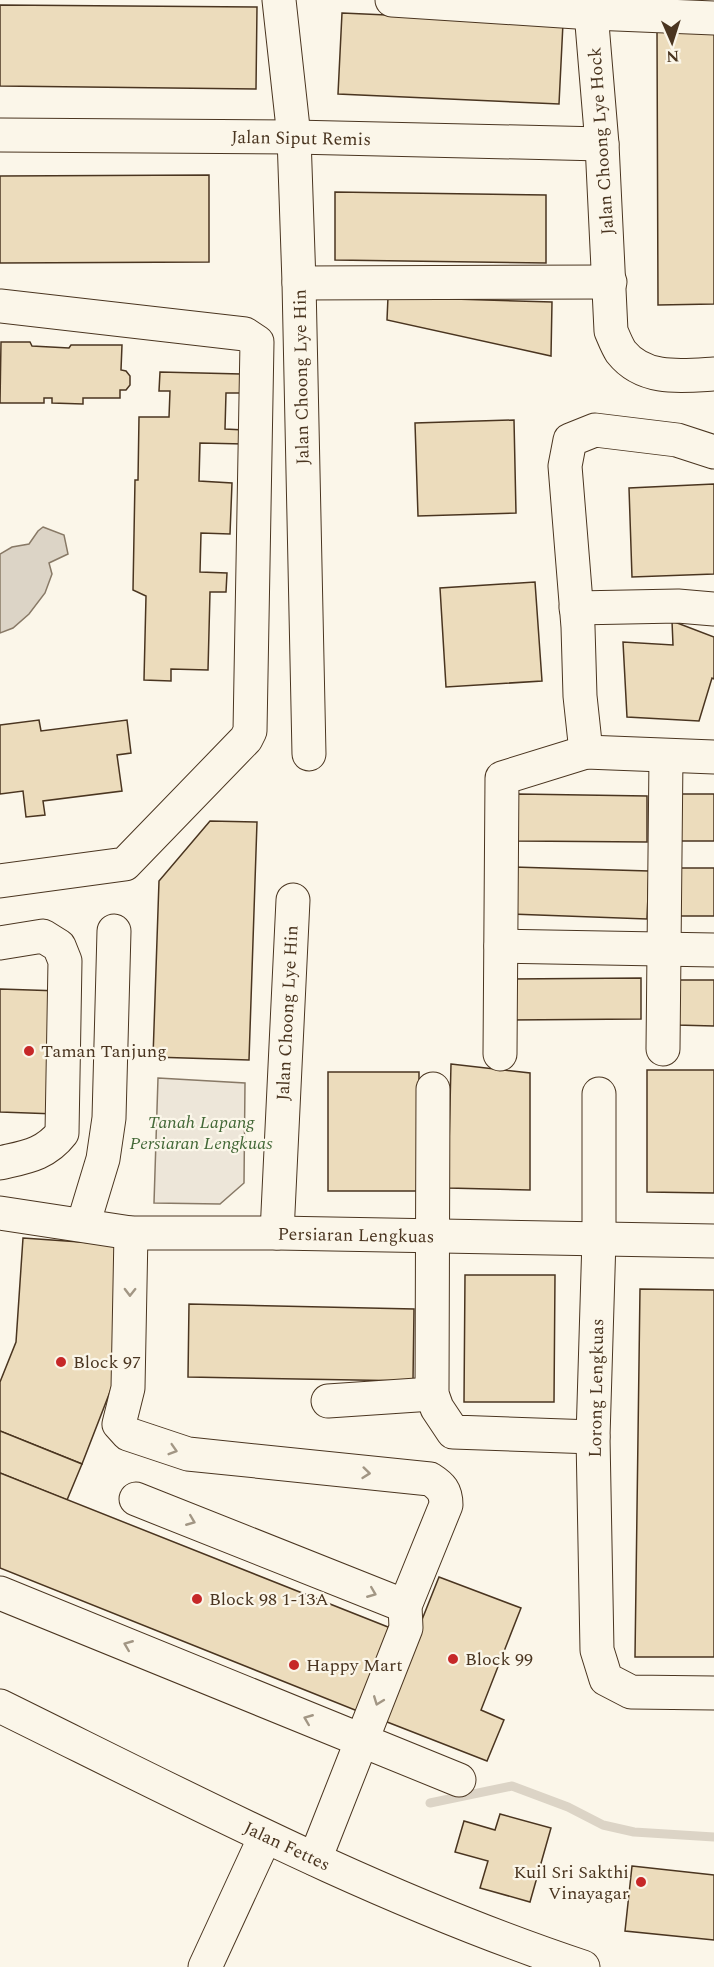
<svg xmlns="http://www.w3.org/2000/svg" width="714" height="1967" font-family="Spectral,serif">
<style>
.green{fill:#ede6d9;stroke:#887966;stroke-width:1.5}
.water{fill:#dcd4c6;stroke:#887966;stroke-width:1.5}
.lines{fill:none;stroke-linecap:round;stroke-linejoin:round}
.stream{stroke:#dcd4c6;stroke-width:9}
.building{fill:#ecdcbc;stroke:#4a3520;stroke-width:1.5}
.minor-casing{stroke:#4a3520;stroke-width:35}
.major-casing{stroke:#4a3520;stroke-width:35}
.minor{stroke:#fbf6e9;stroke-width:33}
.major{stroke:#fbf6e9;stroke-width:33}
.oneway{stroke:#a29684}
.poi-dot{fill:#c62828;stroke:#fbf6e9;stroke-width:2}
.labels{text-anchor:middle;stroke-width:4.5;stroke-linejoin:round;paint-order:stroke}
.street-label{font-size:18px;fill:#4a3520;stroke:#fbf6e9}
.poi-label{font-size:18px;fill:#4a3520;stroke:#fbf6e9;text-anchor:start}
.park-label{font-size:18px;font-style:italic;fill:#436837;stroke:#fbf6e9}
</style>
<rect width="100%" height="100%" fill="#fbf6e9"/>
<path class="green" d="M 158,1078 L 245,1083 L 244,1183 L 220,1204 L 154,1203 Z"/>
<path class="water" d="M 43,527 L 64,535 L 68,554 L 49,563 L 52,574 L 45,593 L 29,614 L 13,628 L 0,633 L 0,554 L 12,547 L 29,544 L 38,531 Z"/>
<g class="lines">
<path class="stream" d="M 430,1803 L 512,1786 L 568,1807 L 603,1825 L 634,1832 L 714,1837"/>
</g>
<g class="building">
<path d="M 0,5 L 257,7 L 256,89 L 0,86 Z"/>
<path d="M 342,13 L 563,23 L 559,104 L 338,94 Z"/>
<path d="M 657,30 L 714,30 L 714,304 L 658,305 Z"/>
<path d="M 209,175 L 209,262 L 0,263 L 0,176 Z"/>
<path d="M 335,192 L 546,195 L 546,263 L 335,260 Z"/>
<path d="M 388,297 L 552,302 L 551,356 L 387,320 Z"/>
<path d="M 1,342 L 30,342 L 32,346 L 69,348 L 71,345 L 122,345 L 121,370 L 126,371 L 130,376 L 130,385 L 126,390 L 120,390 L 120,398 L 83,398 L 83,404 L 52,403 L 52,398 L 44,398 L 44,403 L 0,403 Z"/>
<path d="M 160,372 L 241,374 L 241,393 L 226,393 L 225,429 L 244,430 L 244,444 L 200,443 L 199,481 L 232,483 L 230,534 L 201,533 L 200,572 L 227,573 L 226,592 L 210,592 L 208,670 L 171,669 L 171,681 L 144,680 L 146,596 L 133,590 L 135,480 L 138,480 L 139,417 L 169,417 L 170,391 L 159,391 Z"/>
<path d="M 514,420 L 516,513 L 418,516 L 415,423 Z"/>
<path d="M 714,484 L 714,574 L 632,577 L 629,488 Z"/>
<path d="M 535,582 L 542,681 L 446,687 L 440,588 Z"/>
<path d="M 672,621 L 714,637 L 714,679 L 712,678 L 699,721 L 627,717 L 623,642 L 673,645 Z"/>
<path d="M 39,720 L 41,731 L 127,720 L 131,753 L 117,755 L 122,791 L 43,801 L 45,815 L 26,817 L 23,791 L 0,794 L 0,725 Z"/>
<path d="M 518,794 L 647,796 L 647,842 L 518,841 Z"/>
<path d="M 680,794 L 714,794 L 714,841 L 681,841 Z"/>
<path d="M 210,821 L 257,822 L 249,1060 L 153,1057 L 159,881 Z"/>
<path d="M 513,867 L 649,871 L 647,919 L 511,914 Z"/>
<rect x="679" y="868" width="35" height="48"/>
<path d="M 641,978 L 641,1019 L 509,1020 L 509,979 Z"/>
<path d="M 677,980 L 714,980 L 714,1026 L 676,1025 Z"/>
<path d="M 0,989 L 60,991 L 56,1114 L 0,1112 Z"/>
<path d="M 451,1064 L 530,1073 L 530,1190 L 448,1188 Z"/>
<path d="M 647,1070 L 714,1070 L 714,1193 L 647,1192 Z"/>
<rect x="328" y="1072" width="91" height="119"/>
<path d="M 23,1238 L 123,1245 L 113,1384 L 82,1464 L 0,1431 L 0,1382 L 16,1342 Z"/>
<path d="M 465,1275 L 555,1275 L 554,1402 L 464,1402 Z"/>
<path d="M 640,1289 L 714,1290 L 714,1657 L 635,1657 Z"/>
<path d="M 189,1304 L 414,1309 L 413,1381 L 188,1377 Z"/>
<path d="M 0,1431 L 82,1464 L 67,1500 L 0,1473 Z"/>
<path d="M 0,1473 L 393,1629 L 360,1712 L 0,1568 Z"/>
<path d="M 439,1577 L 521,1608 L 481,1710 L 504,1720 L 487,1761 L 382,1720 Z"/>
<path d="M 500,1814 L 551,1828 L 530,1902 L 480,1888 L 488,1861 L 455,1852 L 464,1821 L 495,1830 Z"/>
<path d="M 632,1866 L 714,1875 L 714,1940 L 625,1931 Z"/>
</g>
<g class="lines">
<defs>
<g id="minor">
<path d="M 279,0 L 294,137 L 299,283 L 309,754"/>
<path d="M 392,0 L 592,13 L 714,18"/>
<path d="M 590,0 L 602,144 L 611,331 C 614,338 617,346 621,352 C 644,381 681,376 714,374"/>
<path d="M 0,135 L 294,137 L 602,144"/>
<path d="M 299,283 L 610,282"/>
<path d="M 0,306 L 245,334 L 257,342 L 250,731 L 246,739 L 125,864 L 0,881"/>
<path d="M 576,608 L 678,606 L 714,609"/>
<path d="M 586,752 L 580,696 L 578,627 L 565,466 L 570,440 L 595,430 L 677,440 L 714,452"/>
<path d="M 0,943 L 43,936 L 59,946 L 65,961 L 62,1133 C 45,1155 25,1157 0,1163"/>
<path d="M 501,946 L 714,950"/>
<path d="M 663,1049 L 666,756"/>
<path d="M 500,1054 L 502,778 L 586,752 L 714,757"/>
<path d="M 433,1089 L 432,1394 L 437,1408 L 453,1432 L 593,1437"/>
<path d="M 599,1094 L 599,1239 L 593,1437 L 597,1650 L 606,1679 L 631,1692 L 714,1693"/>
<path d="M 0,1213 L 131,1233 L 277,1233 L 714,1241"/>
<path d="M 83,1225 L 103,1159 L 109,1118 L 114,931"/>
<path d="M 131,1233 L 128,1388 L 119,1424 L 128,1434 L 188,1454 L 430,1479 C 441,1486 446,1491 446,1505 L 405,1606 L 406,1628 L 315,1859"/>
<path d="M 277,1233 L 293,900"/>
<path d="M 328,1401 L 432,1394"/>
<path d="M 136,1499 L 405,1606"/>
<path d="M 0,1593 L 459,1780"/>
<path d="M 205,1967 L 265,1837"/>
</g>
<path id="major" d="M 0,1706 C 191,1800 381,1900 583,1967"/>
</defs>
<use href="#minor" class="minor-casing"/>
<use href="#major" class="major-casing"/>
<use href="#minor" class="minor"/>
<use href="#major" class="major"/>
</g>
<defs><path id="oneway-chevron" d="M-2-3.5L2.5 0L-2 3.5" fill="none" stroke-width="1.6" stroke-linecap="round" stroke-linejoin="round" transform="scale(1.5)"/></defs>
<g class="oneway">
<use href="#oneway-chevron" transform="translate(130 1292) rotate(91)"/>
<use href="#oneway-chevron" transform="translate(173 1450) rotate(17)"/>
<use href="#oneway-chevron" transform="translate(366 1473) rotate(6)"/>
<use href="#oneway-chevron" transform="translate(191 1521) rotate(22)"/>
<use href="#oneway-chevron" transform="translate(372 1593) rotate(22)"/>
<use href="#oneway-chevron" transform="translate(128 1645) rotate(-158)"/>
<use href="#oneway-chevron" transform="translate(378 1701) rotate(111)"/>
<use href="#oneway-chevron" transform="translate(308 1719) rotate(-158)"/>
</g>
<g class="poi-dot">
<circle cx="29" cy="1051" r="6"/>
<circle cx="61" cy="1362" r="6"/>
<circle cx="197" cy="1599" r="6"/>
<circle cx="453" cy="1659" r="6"/>
<circle cx="294" cy="1665" r="6"/>
<circle cx="641" cy="1882" r="6"/>
</g>
<g class="labels">
<g class="street-label">
<text transform="translate(301 138) rotate(1)" y="6">Jalan Siput Remis</text>
<text transform="translate(601 141) rotate(-94)" y="6">Jalan Choong Lye Hock</text>
<text transform="translate(301 377) rotate(-91)" y="6">Jalan Choong Lye Hin</text>
<text transform="translate(287 1013) rotate(-87)" y="6">Jalan Choong Lye Hin</text>
<text transform="translate(356 1235) rotate(1)" y="6">Persiaran Lengkuas</text>
<text transform="translate(596 1388) rotate(-89)" y="6">Lorong Lengkuas</text>
<text transform="translate(287 1846) rotate(25)" y="6">Jalan Fettes</text>
</g>
<g class="poi-label">
<text x="41" y="1057">Taman Tanjung</text>
<text x="73" y="1368">Block 97</text>
<text x="209" y="1605">Block 98 1-13A</text>
<text x="465" y="1665">Block 99</text>
<text x="306" y="1671">Happy Mart</text>
<text x="629" y="1878" text-anchor="end">Kuil Sri Sakthi<tspan x="629" dy="21">Vinayagar</tspan></text>
</g>
<g class="park-label">
<text x="201" y="1128">Tanah Lapang<tspan x="201" dy="21">Persiaran Lengkuas</tspan></text>
</g>
</g>
<g transform="translate(672 42) rotate(177)" stroke="#fbf6e9" stroke-width="4.5" paint-order="stroke">
<path d="M0-4.5L10 22L0 15L-10 22Z" fill="#4a3520"/>
<text y="-9" font-size="16" font-weight="bold" text-anchor="middle" fill="#4a3520">N</text>
</g>
</svg>
